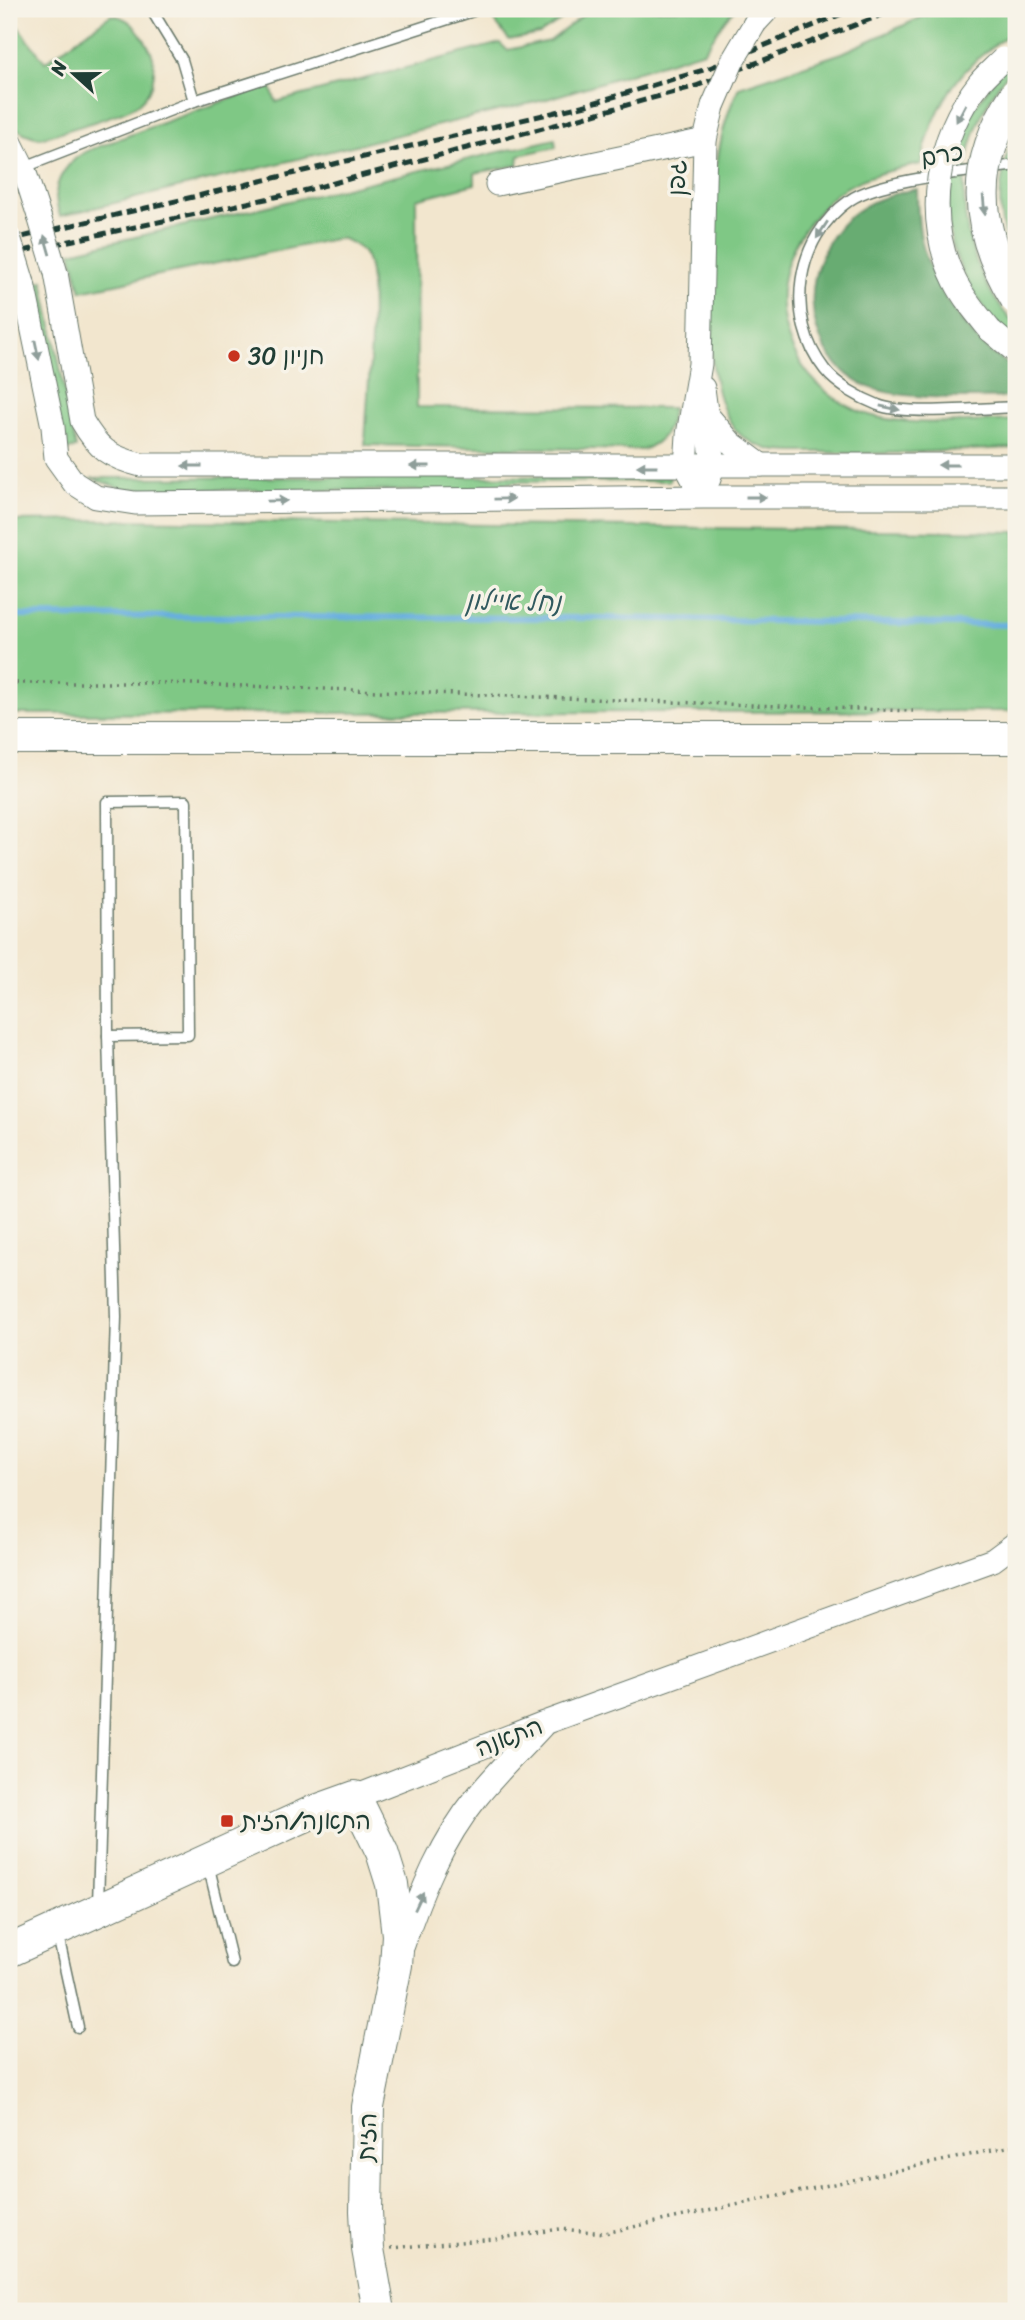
<svg xmlns="http://www.w3.org/2000/svg" width="1025" height="2320" font-family="Sriracha,'Playpen Sans Hebrew',sans-serif">
<style>
.green{fill:#7fc885;stroke:#4f825c;stroke-width:2}
.forest{fill:#67ac72;stroke:#437453;stroke-width:2}
.lines{fill:none;stroke-linecap:round;stroke-linejoin:round}
.stream{stroke:#68afdf;stroke-width:6}
.lane-casing{stroke:#69786a;stroke-width:13}
.street-casing{stroke:#69786a;stroke-width:25}
.secondary-casing{stroke:#69786a;stroke-width:34}
.path{stroke:#69786a;stroke-width:3.5;stroke-dasharray:2 5;stroke-linecap:butt}
.lane{stroke:#fff;stroke-width:10}
.street{stroke:#fff;stroke-width:23}
.secondary{stroke:#fff;stroke-width:32}
.rail{stroke:#1f3d34;stroke-width:5;stroke-dasharray:10 5;stroke-linecap:butt}
.street-bridge-casing{stroke:#69786a;stroke-width:25;stroke-linecap:butt}
.secondary-bridge-casing{stroke:#69786a;stroke-width:34;stroke-linecap:butt}
.street-bridge{stroke:#fff;stroke-width:23}
.secondary-bridge{stroke:#fff;stroke-width:32}
.oneway{fill:#8f9e9a}
.poi-dot{fill:#c8321e;stroke:#f7f3e8;stroke-width:2.5}
.labels{text-anchor:middle;stroke-width:7;stroke-linejoin:round;paint-order:stroke}
.street-label{font-size:24px;fill:#1f3d34;stroke:#f7f3e8}
.poi-label{font-size:24px;fill:#1f3d34;stroke:#f7f3e8;text-anchor:start}
.water-label{font-size:26px;font-style:italic;fill:#315a5f;stroke:#f7f3e8}
</style>
<rect width="100%" height="100%" fill="#f7f3e8"/>
<filter id="ink" filterUnits="userSpaceOnUse"><feTurbulence type="fractalNoise" baseFrequency=".0143" numOctaves="2"/><feDisplacementMap in="SourceGraphic" scale="14" xChannelSelector="R" yChannelSelector="G"/><feConvolveMatrix kernelMatrix="1 2 1 2 8 2 1 2 1" color-interpolation-filters="sRGB"/></filter>
<filter id="wash" filterUnits="userSpaceOnUse"><feTurbulence type="fractalNoise" baseFrequency=".00686" numOctaves="4" result="noise"/><feDisplacementMap in="SourceGraphic" scale="28" xChannelSelector="R" yChannelSelector="G"/><feGaussianBlur stdDeviation="1.57" result="paint"/><feColorMatrix in="noise" values="0 0 0 0 0 0 0 0 0 0 0 0 0 0 0 0 0 1.4 0 .05"/><feComposite in="paint" operator="in"/></filter>
<g filter="url(#wash)">
<rect width="100%" height="100%" fill="#f2e6ce"/>
<g class="green">
<path d="M 485,9 L 578,9 L 540,34 L 509,40 Z"/>
<path d="M 591,9 L 735,9 L 725,20 L 704,51 L 544,100 L 60,216 C 52,193 56,176 75,159 C 83,151 98,147 109,143 C 162,122 216,104 270,85 L 276,102 L 500,43 L 507,50 L 550,41 Z"/>
<path d="M 940,9 L 1016,9 L 1016,29 C 1002,40 986,50 973,63 C 945,89 928,128 921,164 C 892,170 861,176 836,194 C 828,200 821,210 814,217 C 757,282 778,376 858,411 C 901,429 969,421 1016,420 L 1016,448 C 951,450 885,456 819,452 C 804,452 786,453 772,450 C 757,446 740,438 732,425 C 706,386 710,319 712,274 C 714,209 710,146 739,87 L 842,53 Z"/>
<path d="M 9,15 L 45,62 L 111,15 C 130,17 138,29 147,44 C 159,62 156,89 138,104 C 124,115 61,132 40,138 C 25,135 17,131 9,119 Z"/>
<path d="M 1004,66 L 1010,70 C 947,146 949,253 1016,326 L 1016,341 L 991,319 L 963,274 L 953,248 L 945,206 L 960,128 Z"/>
<path d="M 1016,127 L 1016,267 C 992,216 998,178 1016,127 Z"/>
<path d="M 555,139 L 556,147 L 519,155 L 518,165 L 475,173 L 475,184 L 416,199 L 417,407 L 672,408 C 670,431 663,442 642,450 L 365,445 C 366,409 379,283 366,257 C 360,246 351,242 340,238 L 81,291 L 71,252 Z"/>
<path d="M 43,281 L 76,448 L 63,451 L 30,283 Z"/>
<path d="M 670,476 L 670,480 L 667,481 L 513,482 L 461,491 L 123,489 L 91,478 Z"/>
<path d="M 113,520 L 1016,532 L 1016,711 L 9,714 L 9,521 Z"/>
</g>
<path class="forest" d="M 917,189 C 917,208 918,228 923,247 C 935,291 974,349 1016,368 L 1016,397 C 978,398 890,402 858,382 C 798,345 800,262 849,217 C 869,200 892,193 917,189 Z"/>
<g class="lines">
<path class="stream" d="M 9,616 L 599,618 L 1016,625"/>
</g>
</g>
<g filter="url(#ink)">
<g class="lines">
<defs>
<g id="lane">
<path d="M 151,9 L 182,60 L 194,101"/>
<path d="M 1016,165 C 976,171 880,179 850,200 C 795,238 784,318 825,370 C 837,385 860,398 878,405 C 904,416 985,408 1016,407"/>
<path d="M 9,173 L 194,101 L 473,11"/>
<path d="M 186,801 L 188,1035 L 108,1036 L 107,802 Z"/>
<path d="M 208,1864 L 232,1963"/>
<path d="M 98,1904 L 116,1317 L 108,1036"/>
<path d="M 57,1931 L 78,2027"/>
</g>
<g id="street">
<path d="M 755,23 L 768,9"/>
<path d="M 9,139 L 23,167 L 39,216"/>
<path d="M 497,184 L 705,140"/>
<path d="M 56,273 L 82,421 C 98,449 109,457 141,465 L 1016,465"/>
<path d="M 23,283 L 53,427 L 56,458 L 74,483 L 96,497 L 135,503 L 703,497 L 1016,497"/>
<path d="M 990,330 L 1016,352"/>
<path d="M 703,388 L 713,465 L 709,479"/>
<path d="M 707,415 L 731,443 L 761,465"/>
<path d="M 693,479 L 686,466 L 688,435 L 700,364 L 705,140 L 713,106"/>
<path d="M 355,1797 L 544,1723 L 993,1560 L 1016,1543"/>
<path d="M 403,1945 C 420,1894 442,1840 477,1797 C 497,1772 520,1750 542,1726"/>
</g>
<g id="secondary">
<path d="M 9,738 L 1016,738"/>
<path d="M 9,1951 L 313,1812 L 355,1797 L 382,1852 L 392,1884 L 398,1935 L 396,1965 L 368,2107 L 366,2211 L 368,2249 L 379,2311"/>
</g>
</defs>
<use href="#lane" class="lane-casing"/>
<use href="#street" class="street-casing"/>
<use href="#secondary" class="secondary-casing"/>
<g class="path">
<path d="M 9,683 L 164,683 L 913,711"/>
<path d="M 391,2248 L 495,2239 L 560,2229 L 605,2233 L 1016,2145"/>
</g>
<use href="#lane" class="lane"/>
<use href="#street" class="street"/>
<use href="#secondary" class="secondary"/>
<g class="rail">
<path d="M 9,240 L 586,105 L 707,69 L 854,9"/>
<path d="M 9,254 L 303,191 L 562,123 L 696,86 L 897,9"/>
</g>
<defs>
<g id="street-bridge">
<path d="M 713,106 L 732,62 L 755,23"/>
<path d="M 39,216 L 56,273"/>
<path d="M 9,237 L 23,283"/>
<path d="M 990,330 C 977,314 964,299 955,281 C 923,218 936,137 980,82 C 987,74 995,67 1003,59"/>
</g>
<path id="secondary-bridge" d="M 1016,95 C 970,164 973,228 1016,298"/>
</defs>
<use href="#street-bridge" class="street-bridge-casing"/>
<use href="#secondary-bridge" class="secondary-bridge-casing"/>
<use href="#street-bridge" class="street-bridge"/>
<use href="#secondary-bridge" class="secondary-bridge"/>
</g>
<defs><path id="oneway-solid" d="M-6-.8H1V-3.2L6.5 0L1 3.2V.8H-6Z" transform="scale(1.75)"/></defs>
<g class="oneway">
<use href="#oneway-solid" transform="translate(961 113) rotate(118)"/>
<use href="#oneway-solid" transform="translate(984 205) rotate(85)"/>
<use href="#oneway-solid" transform="translate(822 230) rotate(123)"/>
<use href="#oneway-solid" transform="translate(47 245) rotate(-106)"/>
<use href="#oneway-solid" transform="translate(37 350) rotate(78)"/>
<use href="#oneway-solid" transform="translate(890 408) rotate(12)"/>
<use href="#oneway-solid" transform="translate(948 465) rotate(180)"/>
<use href="#oneway-solid" transform="translate(192 466) rotate(-180)"/>
<use href="#oneway-solid" transform="translate(420 466) rotate(180)"/>
<use href="#oneway-solid" transform="translate(647 466) rotate(180)"/>
<use href="#oneway-solid" transform="translate(756 497)"/>
<use href="#oneway-solid" transform="translate(504 499) rotate(-1)"/>
<use href="#oneway-solid" transform="translate(277 501) rotate(-1)"/>
<use href="#oneway-solid" transform="translate(419 1901) rotate(-65)"/>
</g>
</g>
<g class="poi-dot">
<circle cx="234" cy="356" r="7"/>
<rect x="220" y="1814" width="14" height="14" rx="3.5"/>
</g>
<g class="labels">
<g class="street-label">
<text transform="translate(942 155) rotate(-9)" y="8">כרם</text>
<text transform="translate(677 178) rotate(-89)" y="8">גפן</text>
<text transform="translate(509 1737) rotate(-21)" y="8">התאנה</text>
<text transform="translate(367 2137) rotate(-87)" y="8">הזית</text>
</g>
<g class="poi-label">
<text x="248" y="364">חניון 30</text>
<text x="241" y="1829">התאנה/הזית</text>
</g>
<g class="water-label">
<text transform="translate(513 601) rotate(1)" y="9">נחל איילון</text>
</g>
</g>
<rect width="1025" height="2320" fill="none" stroke="#f7f3e8" stroke-width="35"/>
<g transform="translate(74 74) rotate(291)" stroke="#f7f3e8" stroke-width="5" paint-order="stroke">
<path d="M0-5L12 26L0 18L-12 26Z" fill="#1f3d34"/>
<text y="-10" font-size="19" font-weight="bold" text-anchor="middle" fill="#1f3d34">N</text>
</g>
</svg>
